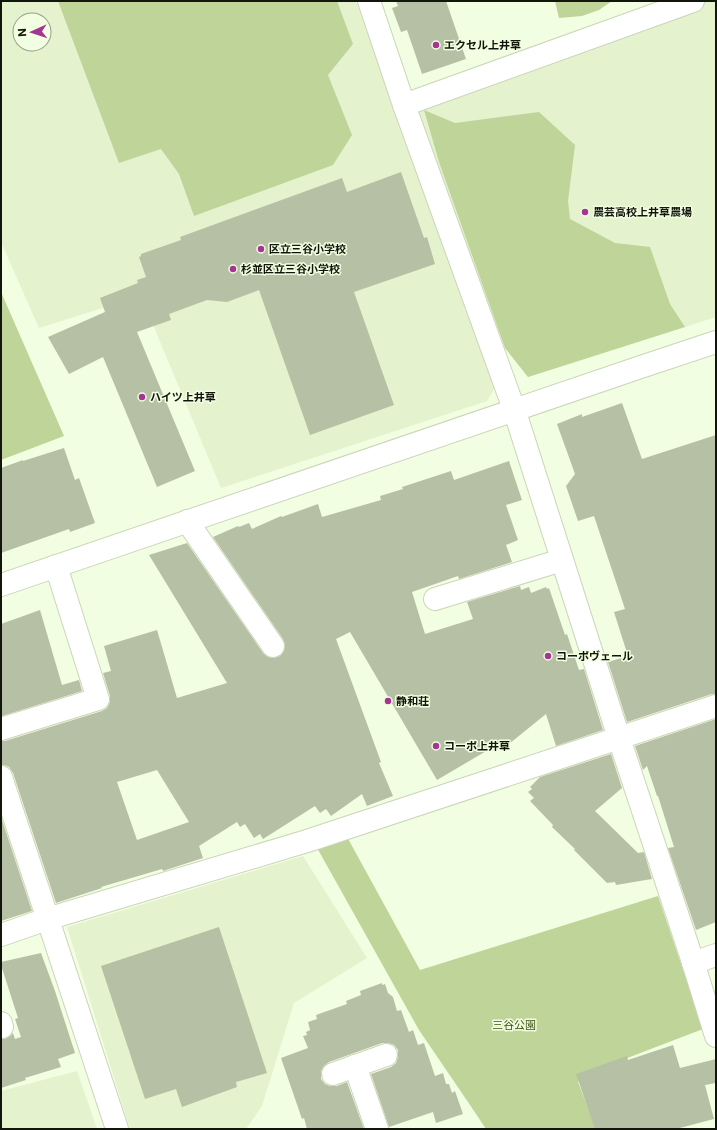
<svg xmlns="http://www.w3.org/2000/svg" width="717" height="1130" font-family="Inter,'Noto Sans JP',sans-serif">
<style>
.built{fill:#e4f2ce;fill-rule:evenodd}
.green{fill:#bed498}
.building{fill:#b6c0a5;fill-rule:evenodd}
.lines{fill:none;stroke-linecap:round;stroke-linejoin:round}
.minor-casing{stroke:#cad5b9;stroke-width:24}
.minor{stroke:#fff;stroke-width:22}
.poi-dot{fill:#a43593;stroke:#f2fee1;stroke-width:1.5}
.labels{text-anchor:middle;stroke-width:3;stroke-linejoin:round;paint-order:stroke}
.poi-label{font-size:11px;font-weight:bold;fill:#11150b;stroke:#f2fee1;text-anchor:start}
.park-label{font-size:11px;fill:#415412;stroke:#f2fee1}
</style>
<rect width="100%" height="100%" fill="#f2fee1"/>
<g class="built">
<path d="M 1,1 L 356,1 L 495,388 L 487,401 L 221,488 L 141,296 L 39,328 L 1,242 ZM 20,20 L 44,20 L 44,44 L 20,44 Z"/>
<path d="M 707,1 L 716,1 L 716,317 L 528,377 L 505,348 L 414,106 Z"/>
<path d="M 303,856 L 367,958 L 294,1003 L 262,1106 L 246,1129 L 130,1129 L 67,927 Z"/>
<path d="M 77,1071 L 97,1129 L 1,1129 L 1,1091 Z"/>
</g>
<g class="green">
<path d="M 58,1 L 337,1 L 353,44 L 328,75 L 352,135 L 333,165 L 194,216 L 179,174 L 161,149 L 119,163 Z"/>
<path d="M 555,1 L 612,1 L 599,10 L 582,16 L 559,18 Z"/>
<path d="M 424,110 L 455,123 L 539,112 L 575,145 L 568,201 L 570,219 L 615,243 L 650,247 L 670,304 L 685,327 L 528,377 L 505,348 L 439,162 Z"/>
<path d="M 1,292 L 64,436 L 1,460 Z"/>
<path d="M 346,835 L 420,970 L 658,896 L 703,1029 L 583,1075 L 578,1082 L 596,1129 L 486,1129 L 468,1102 L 419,1030 L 316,846 Z"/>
</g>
<g class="building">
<path d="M 396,1 L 446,1 L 466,59 L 422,74 L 407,30 L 401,32 L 392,8 L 398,6 Z"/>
<path d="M 401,172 L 424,238 L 427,237 L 435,264 L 354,292 L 394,405 L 310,435 L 259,290 L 227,302 L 207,300 L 169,314 L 171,320 L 137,332 L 195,471 L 157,487 L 103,357 L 69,374 L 48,337 L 105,312 L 100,298 L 138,283 L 137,280 L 146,277 L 139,257 L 141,256 L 141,254 L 181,240 L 180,237 L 342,178 L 347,192 Z"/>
<path d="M 622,403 L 642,459 L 716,435 L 716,694 L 712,694 L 627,722 L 608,662 L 628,656 L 614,612 L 625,609 L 594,516 L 578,521 L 566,486 L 575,474 L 557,424 L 582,414 L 582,417 Z"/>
<path d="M 64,448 L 75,480 L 79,478 L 95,523 L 70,532 L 69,529 L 1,553 L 1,468 L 23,460 L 23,461 Z"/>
<path d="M 509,461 L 522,500 L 506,505 L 518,540 L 506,545 L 512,562 L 459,579 L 458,576 L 412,592 L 425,634 L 473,619 L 467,602 L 520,586 L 521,590 L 529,587 L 531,593 L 546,587 L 547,589 L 549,588 L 565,635 L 567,634 L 579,670 L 584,669 L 603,730 L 556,746 L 546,714 L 504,748 L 500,743 L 437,780 L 350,632 L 336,639 L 381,762 L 379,763 L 393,796 L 367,806 L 362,794 L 331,816 L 326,809 L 320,813 L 315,806 L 263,839 L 260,834 L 254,838 L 245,824 L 240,827 L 237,822 L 199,846 L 203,858 L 163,871 L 162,869 L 101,887 L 102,888 L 56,903 L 13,773 L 9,767 L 4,765 L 1,765 L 1,741 L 5,741 L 102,711 L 107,708 L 110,702 L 110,696 L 103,673 L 111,671 L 104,646 L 157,630 L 177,698 L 227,683 L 149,555 L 187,543 L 263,653 L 268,657 L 274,658 L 280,656 L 284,651 L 285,645 L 283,639 L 213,537 L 238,526 L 239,527 L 249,523 L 252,529 L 281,516 L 282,517 L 318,504 L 322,517 L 381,500 L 380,496 L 403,489 L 402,487 L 451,471 L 454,480 ZM 157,770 L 189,822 L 137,840 L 117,782 Z"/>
<path d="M 40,610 L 62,685 L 79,680 L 82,691 L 2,716 L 1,712 L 1,624 Z"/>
<path d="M 716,719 L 716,922 L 696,930 L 668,848 L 674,847 L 658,796 L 657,796 L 647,766 L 643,770 L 635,746 Z"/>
<path d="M 611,754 L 622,788 L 595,811 L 638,853 L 644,852 L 652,879 L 616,885 L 615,882 L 607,883 L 574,850 L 575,849 L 552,827 L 553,825 L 530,801 L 534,798 L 528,792 L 532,789 L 530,787 L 540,777 Z"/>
<path d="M 1,817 L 32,911 L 1,921 Z"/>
<path d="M 219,927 L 267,1073 L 236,1082 L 237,1087 L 182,1107 L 176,1089 L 145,1099 L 101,966 Z"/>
<path d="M 41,953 L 55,991 L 75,1053 L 58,1059 L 61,1067 L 25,1078 L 26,1080 L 1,1088 L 1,1039 L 5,1039 L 10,1036 L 13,1033 L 15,1039 L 21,1037 L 15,1019 L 18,1018 L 1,965 L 1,962 Z"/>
<path d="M 382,983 L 382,985 L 385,984 L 388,993 L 393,997 L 397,1011 L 401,1010 L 409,1032 L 413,1030 L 418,1045 L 424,1043 L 435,1076 L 443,1073 L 446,1084 L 449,1084 L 452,1093 L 455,1091 L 463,1114 L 436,1123 L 433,1112 L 389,1127 L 371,1074 L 391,1067 L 396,1063 L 398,1057 L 398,1050 L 394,1045 L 388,1043 L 382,1043 L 329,1062 L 324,1066 L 321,1071 L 321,1079 L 325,1084 L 330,1086 L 337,1086 L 347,1082 L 364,1129 L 307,1129 L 304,1118 L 302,1119 L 281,1058 L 308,1048 L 303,1036 L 307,1035 L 306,1032 L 310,1030 L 308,1022 L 317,1019 L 316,1015 L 347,1004 L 346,1001 L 361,995 L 360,991 Z"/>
<path d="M 673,1045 L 680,1068 L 716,1059 L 716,1083 L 705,1085 L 714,1119 L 676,1129 L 595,1129 L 576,1074 L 627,1056 L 628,1060 Z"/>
</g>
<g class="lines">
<defs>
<g id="minor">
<path d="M 369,1 L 404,105 L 514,409 L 619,738 L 692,959 L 716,1036"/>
<path d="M 404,105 L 693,1"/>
<path d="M 187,521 L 273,646"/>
<path d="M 1,585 C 239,503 477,421 716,342"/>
<path d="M 435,599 L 562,560"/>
<path d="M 1,729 L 98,699 L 56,566"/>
<path d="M 1,777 L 117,1129"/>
<path d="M 1,935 L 47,919 L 307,841 L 716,706"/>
<path d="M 693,963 L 716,955"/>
<path d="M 1,1023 L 2,1027"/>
<path d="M 355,1066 L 377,1129"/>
<path d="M 333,1074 L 386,1055"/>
</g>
</defs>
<use href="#minor" class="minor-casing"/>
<use href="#minor" class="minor"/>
</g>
<g class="poi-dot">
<circle cx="436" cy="45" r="4"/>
<circle cx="585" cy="212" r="4"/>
<circle cx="261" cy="249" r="4"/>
<circle cx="233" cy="269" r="4"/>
<circle cx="142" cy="397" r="4"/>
<circle cx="548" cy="656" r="4"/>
<circle cx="388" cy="701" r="4"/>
<circle cx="436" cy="746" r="4"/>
</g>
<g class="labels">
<g class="poi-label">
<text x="444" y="49">エクセル上井草</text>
<text x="593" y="216">農芸高校上井草農場</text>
<text x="269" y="253">区立三谷小学校</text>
<text x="241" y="273">杉並区立三谷小学校</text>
<text x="150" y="401">ハイツ上井草</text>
<text x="556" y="660">コーポヴェール</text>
<text x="396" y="705">静和荘</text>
<text x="444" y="750">コーポ上井草</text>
</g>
<g class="park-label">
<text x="514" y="1029">三谷公園</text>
</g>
</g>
<rect width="717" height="1130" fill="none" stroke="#11150b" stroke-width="4"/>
<g transform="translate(32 32) rotate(267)"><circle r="19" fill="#f2fee1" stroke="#98a18b"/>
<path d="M0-3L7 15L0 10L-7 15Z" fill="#a43593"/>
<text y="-6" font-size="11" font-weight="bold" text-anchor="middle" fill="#11150b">N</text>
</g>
</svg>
